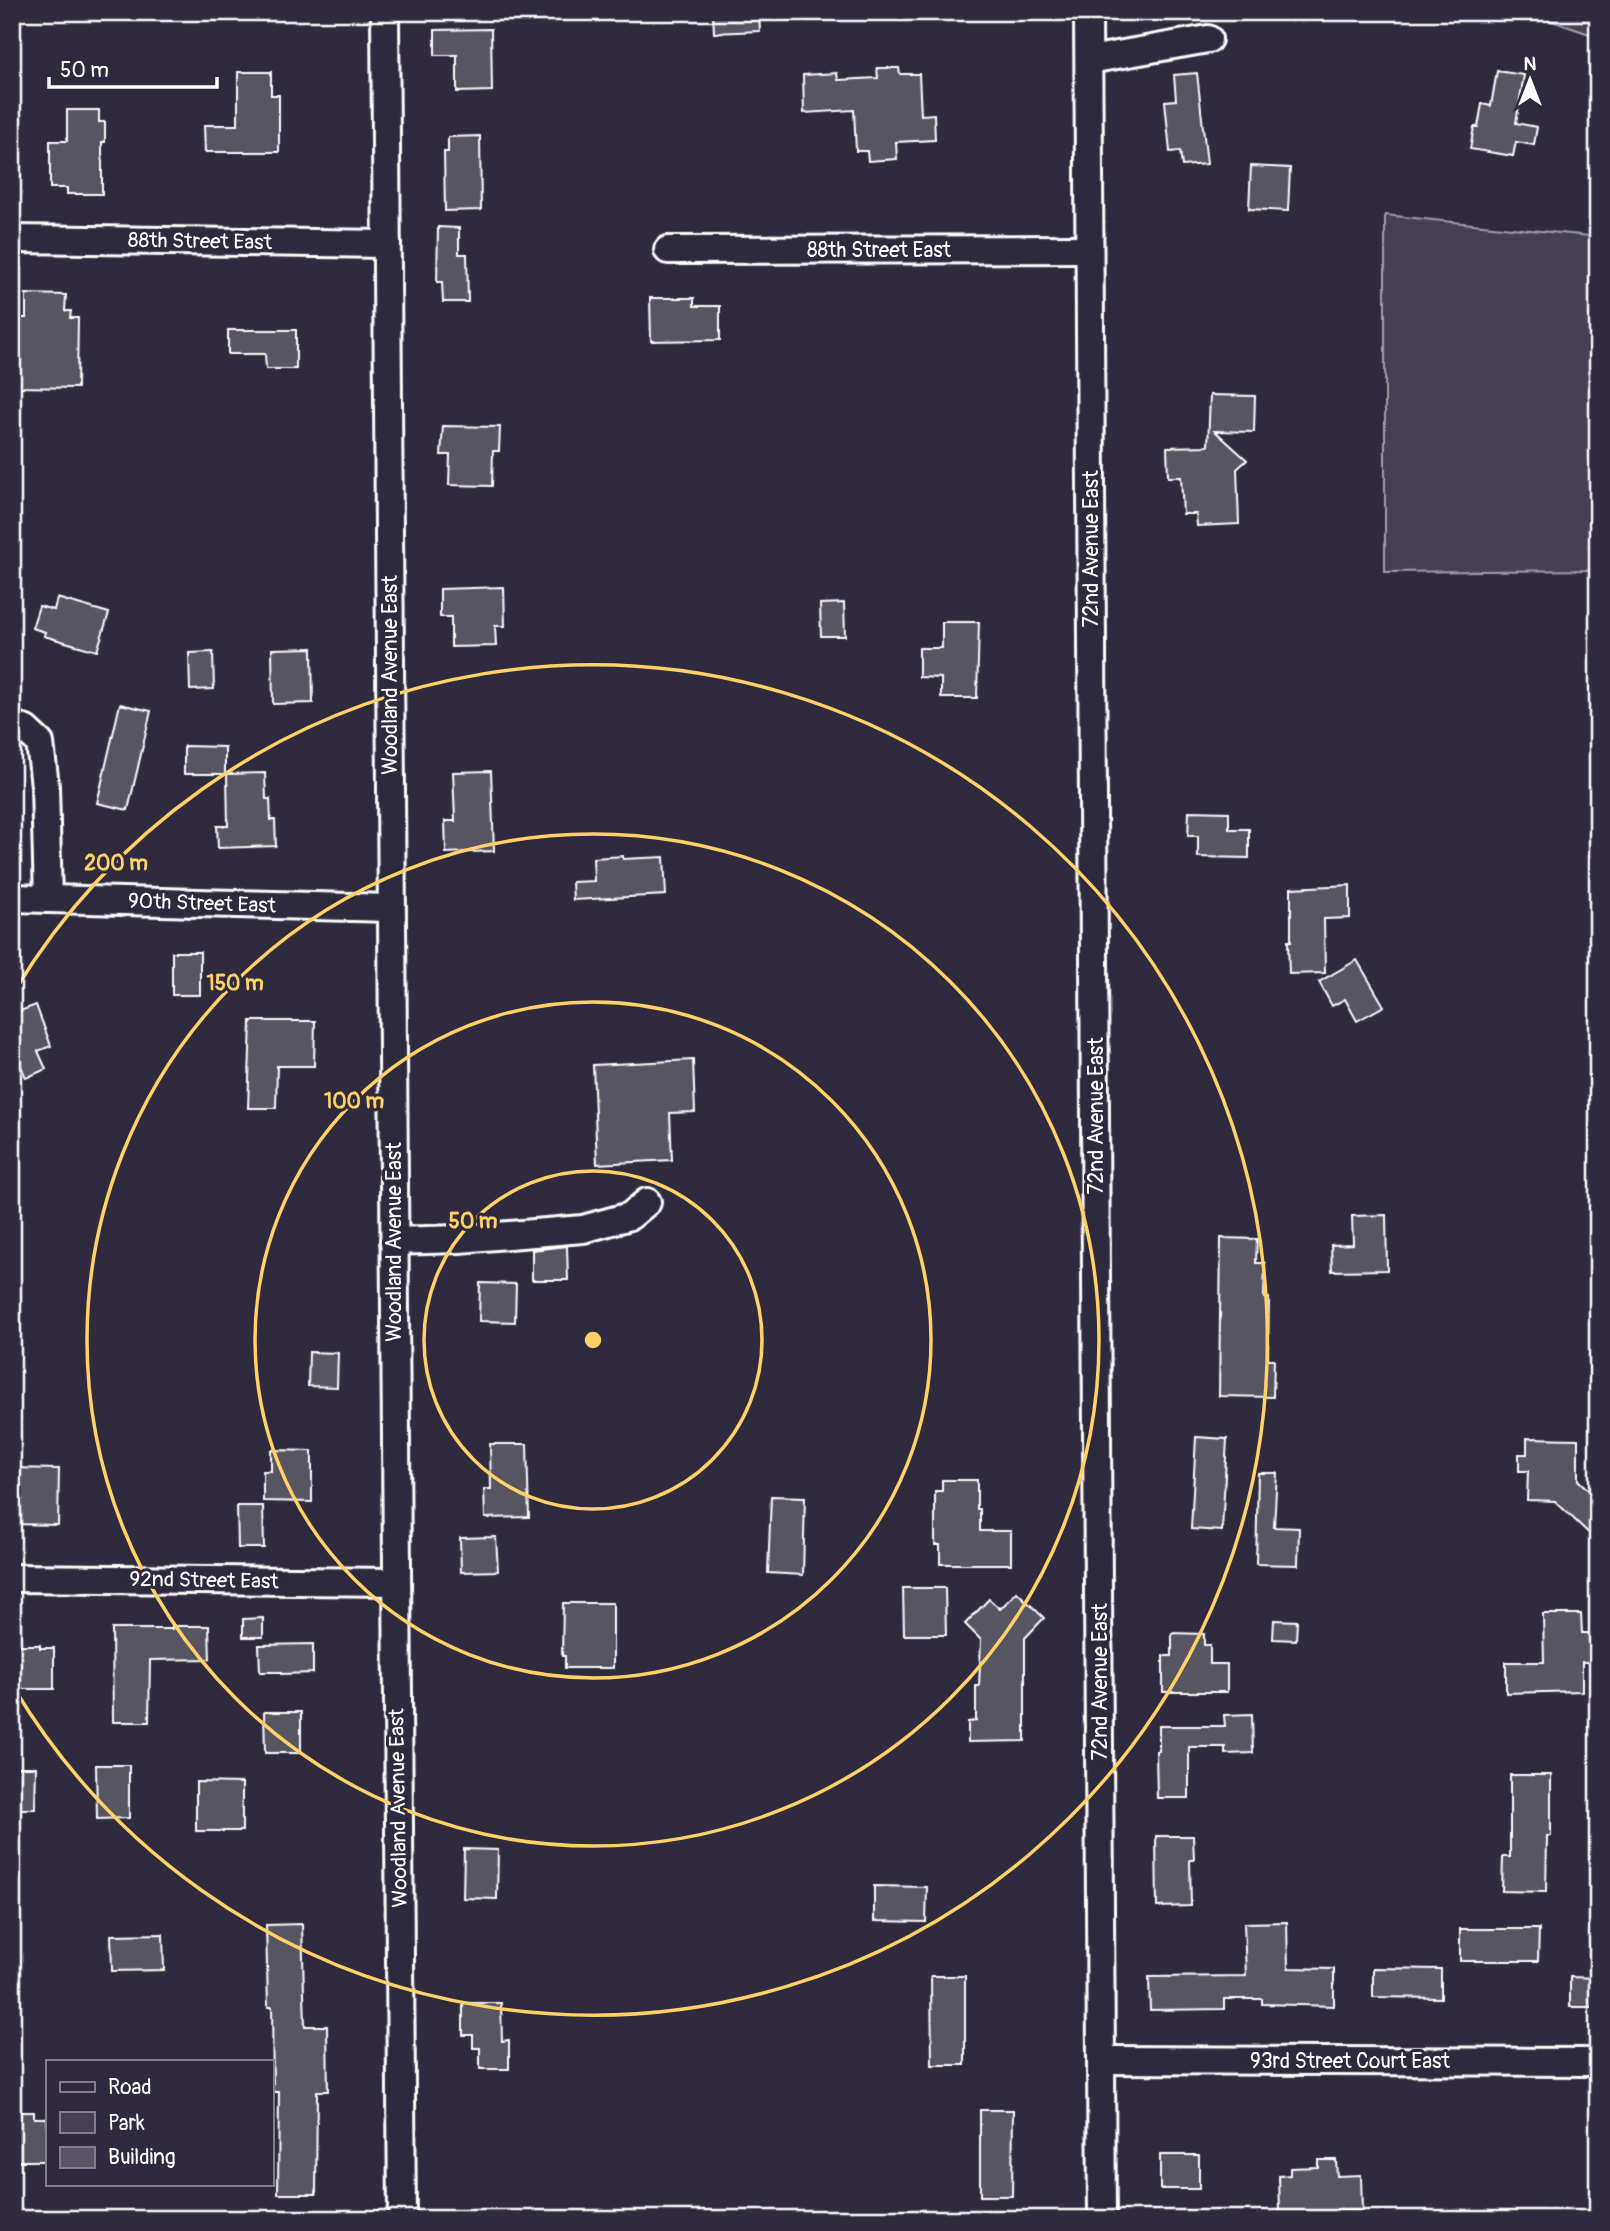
<svg xmlns="http://www.w3.org/2000/svg" width="1610" height="2231" font-family="Pangolin,sans-serif">
<style>
.green{fill:#464152;stroke:#a2a0a8;stroke-width:2}
.building{fill:#595564;stroke:#fff;stroke-width:2}
.lines{fill:none;stroke-linecap:round;stroke-linejoin:round}
.minor-casing{stroke:#fff;stroke-width:32}
.minor{stroke:#2f2a3d;stroke-width:26}
.ring{fill:none;stroke:#ffd166;stroke-width:3.5}
.labels{text-anchor:middle;stroke-width:6;stroke-linejoin:round;paint-order:stroke}
.street-label{font-size:21px;fill:#fff;stroke:#2f2a3d}
.centre{fill:#ffd166;stroke:#2f2a3d;stroke-width:3.5}
.ring-label{font-size:21px;text-anchor:middle;font-weight:bold;fill:#ffd166;stroke:#2f2a3d;stroke-width:6;stroke-linejoin:round;paint-order:stroke}
</style>
<rect width="100%" height="100%" fill="#2f2a3d"/>
<filter id="ink" filterUnits="userSpaceOnUse"><feTurbulence type="fractalNoise" baseFrequency=".0143" numOctaves="2"/><feDisplacementMap in="SourceGraphic" scale="14" xChannelSelector="R" yChannelSelector="G"/><feConvolveMatrix kernelMatrix="1 2 1 2 8 2 1 2 1" color-interpolation-filters="sRGB"/></filter>
<g filter="url(#ink)">
<g class="green">
<path d="M 1526,12 L 1598,12 L 1598,37 Z"/>
<path d="M 1385,215 L 1590,236 L 1598,227 L 1598,570 L 1385,572 Z"/>
</g>
<g class="building">
<path d="M 713,12 L 759,12 L 760,31 L 714,33 Z"/>
<path d="M 491,29 L 492,91 L 457,92 L 457,55 L 435,55 L 435,30 Z"/>
<path d="M 877,68 L 899,68 L 900,74 L 919,74 L 921,115 L 934,114 L 935,140 L 896,142 L 897,159 L 868,161 L 867,151 L 856,151 L 854,110 L 804,113 L 803,75 L 837,73 L 838,80 L 878,78 Z"/>
<path d="M 1497,71 L 1524,75 L 1516,123 L 1537,127 L 1534,145 L 1516,142 L 1513,156 L 1470,149 L 1474,127 L 1478,127 L 1482,104 L 1491,106 Z"/>
<path d="M 238,72 L 271,72 L 271,95 L 279,95 L 279,152 L 205,152 L 204,125 L 238,125 Z"/>
<path d="M 1197,73 L 1207,164 L 1182,166 L 1180,151 L 1170,152 L 1165,101 L 1176,100 L 1174,75 Z"/>
<path d="M 67,110 L 99,110 L 99,122 L 105,122 L 105,142 L 102,142 L 102,194 L 67,194 L 67,188 L 50,188 L 50,141 L 67,141 Z"/>
<path d="M 480,136 L 481,210 L 445,211 L 444,152 L 448,152 L 448,137 Z"/>
<path d="M 1251,166 L 1290,168 L 1288,211 L 1249,209 Z"/>
<path d="M 438,227 L 459,228 L 459,254 L 467,254 L 468,302 L 443,302 L 442,282 L 437,282 Z"/>
<path d="M 26,294 L 66,295 L 65,311 L 71,311 L 70,318 L 78,318 L 77,388 L 17,387 L 19,318 L 26,318 Z"/>
<path d="M 650,298 L 694,298 L 694,306 L 720,306 L 720,340 L 651,341 Z"/>
<path d="M 228,330 L 296,330 L 296,369 L 266,369 L 265,354 L 228,354 Z"/>
<path d="M 1210,395 L 1255,396 L 1254,432 L 1215,431 L 1247,460 L 1237,469 L 1239,524 L 1197,526 L 1196,514 L 1183,514 L 1181,477 L 1168,477 L 1167,447 L 1208,446 Z"/>
<path d="M 443,426 L 500,427 L 499,451 L 493,451 L 492,486 L 449,485 L 450,455 L 441,455 Z"/>
<path d="M 504,587 L 505,626 L 495,626 L 496,646 L 451,647 L 451,617 L 440,617 L 440,589 Z"/>
<path d="M 57,598 L 109,613 L 97,651 L 44,636 L 45,632 L 32,628 L 39,606 L 54,610 Z"/>
<path d="M 844,603 L 845,636 L 821,636 L 820,604 Z"/>
<path d="M 942,622 L 979,622 L 977,698 L 941,698 L 941,678 L 919,677 L 919,648 L 942,648 Z"/>
<path d="M 312,648 L 313,703 L 273,704 L 272,649 Z"/>
<path d="M 213,652 L 214,689 L 190,690 L 189,653 Z"/>
<path d="M 120,704 L 151,711 L 128,810 L 97,803 Z"/>
<path d="M 184,746 L 225,747 L 225,774 L 184,774 Z"/>
<path d="M 491,771 L 494,851 L 446,853 L 445,821 L 455,821 L 453,772 Z"/>
<path d="M 265,773 L 266,799 L 270,799 L 271,820 L 275,820 L 276,846 L 218,848 L 217,826 L 228,826 L 227,774 Z"/>
<path d="M 1189,811 L 1229,812 L 1229,829 L 1249,829 L 1249,858 L 1198,857 L 1198,836 L 1188,836 Z"/>
<path d="M 623,856 L 623,859 L 664,857 L 666,895 L 573,900 L 572,882 L 594,881 L 593,858 Z"/>
<path d="M 1350,885 L 1350,918 L 1324,919 L 1325,973 L 1289,974 L 1288,941 L 1291,941 L 1291,888 Z"/>
<rect x="172" y="952" width="28" height="43"/>
<path d="M 1357,960 L 1384,1006 L 1357,1021 L 1345,999 L 1332,1006 L 1319,982 Z"/>
<path d="M 36,1005 L 51,1046 L 38,1051 L 46,1069 L 26,1078 L 18,1059 L 12,1061 L 12,1014 Z"/>
<path d="M 251,1021 L 315,1021 L 314,1066 L 277,1066 L 276,1108 L 248,1108 Z"/>
<path d="M 693,1060 L 695,1112 L 670,1113 L 672,1160 L 597,1164 L 593,1065 Z"/>
<path d="M 1386,1215 L 1387,1270 L 1332,1271 L 1331,1245 L 1353,1244 L 1352,1216 Z"/>
<path d="M 1221,1238 L 1257,1239 L 1256,1263 L 1265,1263 L 1264,1298 L 1269,1298 L 1268,1359 L 1274,1359 L 1273,1397 L 1219,1396 Z"/>
<path d="M 567,1246 L 568,1280 L 532,1280 L 532,1250 Z"/>
<path d="M 480,1283 L 516,1284 L 515,1322 L 479,1321 Z"/>
<path d="M 309,1352 L 338,1353 L 337,1387 L 308,1386 Z"/>
<path d="M 1196,1437 L 1227,1439 L 1222,1531 L 1191,1529 Z"/>
<path d="M 1527,1438 L 1578,1439 L 1578,1480 L 1598,1499 L 1598,1542 L 1555,1501 L 1527,1500 L 1528,1471 L 1519,1471 L 1519,1454 L 1527,1454 Z"/>
<path d="M 490,1444 L 527,1444 L 529,1517 L 485,1518 L 484,1489 L 491,1489 Z"/>
<path d="M 271,1450 L 312,1451 L 312,1502 L 263,1501 L 263,1471 L 271,1471 Z"/>
<path d="M 12,1468 L 59,1469 L 58,1525 L 12,1524 Z"/>
<path d="M 1258,1473 L 1277,1473 L 1274,1527 L 1299,1528 L 1298,1565 L 1256,1564 Z"/>
<path d="M 942,1480 L 977,1480 L 977,1509 L 980,1509 L 980,1531 L 1011,1531 L 1011,1564 L 940,1564 L 940,1545 L 935,1545 L 935,1491 L 942,1491 Z"/>
<path d="M 771,1496 L 805,1497 L 803,1575 L 768,1573 Z"/>
<path d="M 237,1506 L 263,1506 L 264,1548 L 238,1548 Z"/>
<path d="M 496,1537 L 498,1571 L 461,1572 L 460,1538 Z"/>
<path d="M 903,1588 L 945,1588 L 946,1635 L 904,1635 Z"/>
<path d="M 1017,1592 L 1044,1618 L 1025,1638 L 1025,1741 L 968,1742 L 968,1722 L 976,1721 L 976,1686 L 979,1686 L 981,1640 L 965,1624 L 989,1599 L 1000,1609 Z"/>
<path d="M 563,1603 L 613,1603 L 613,1668 L 565,1668 L 565,1656 L 562,1656 Z"/>
<path d="M 1543,1614 L 1581,1614 L 1582,1633 L 1595,1633 L 1595,1662 L 1582,1662 L 1582,1691 L 1506,1693 L 1506,1662 L 1544,1662 Z"/>
<path d="M 263,1618 L 263,1637 L 243,1637 L 243,1619 Z"/>
<path d="M 1274,1620 L 1297,1621 L 1296,1640 L 1273,1639 Z"/>
<path d="M 172,1626 L 209,1626 L 210,1659 L 150,1660 L 149,1722 L 113,1722 L 112,1629 L 172,1629 Z"/>
<path d="M 1172,1633 L 1204,1634 L 1204,1645 L 1210,1645 L 1210,1664 L 1227,1664 L 1227,1692 L 1163,1692 L 1163,1656 L 1172,1656 Z"/>
<path d="M 313,1644 L 313,1673 L 281,1674 L 281,1672 L 260,1672 L 259,1645 Z"/>
<path d="M 12,1645 L 40,1645 L 40,1648 L 54,1648 L 54,1689 L 12,1689 Z"/>
<path d="M 264,1712 L 301,1712 L 301,1753 L 265,1753 Z"/>
<path d="M 1252,1714 L 1253,1753 L 1225,1754 L 1225,1747 L 1189,1747 L 1189,1798 L 1157,1798 L 1156,1751 L 1159,1751 L 1159,1726 L 1225,1726 L 1224,1715 Z"/>
<path d="M 96,1765 L 129,1765 L 129,1818 L 97,1819 Z"/>
<path d="M 12,1767 L 36,1767 L 35,1809 L 12,1809 Z"/>
<path d="M 1510,1775 L 1551,1775 L 1551,1836 L 1547,1836 L 1546,1892 L 1502,1891 L 1503,1857 L 1510,1857 Z"/>
<path d="M 196,1782 L 242,1783 L 242,1831 L 196,1831 Z"/>
<path d="M 1156,1836 L 1193,1836 L 1194,1860 L 1190,1860 L 1191,1906 L 1157,1907 Z"/>
<path d="M 464,1849 L 498,1850 L 497,1899 L 463,1898 Z"/>
<path d="M 874,1886 L 927,1887 L 926,1922 L 874,1921 Z"/>
<path d="M 1287,1922 L 1288,1968 L 1334,1969 L 1334,2006 L 1262,2004 L 1262,1999 L 1224,1999 L 1224,2009 L 1150,2010 L 1149,1977 L 1246,1976 L 1244,1923 Z"/>
<path d="M 302,1924 L 305,2026 L 327,2026 L 328,2091 L 317,2091 L 316,2194 L 278,2194 L 279,2092 L 273,2092 L 272,2007 L 268,2007 L 266,1925 Z"/>
<path d="M 1460,1929 L 1539,1929 L 1538,1961 L 1460,1961 Z"/>
<path d="M 163,1934 L 164,1970 L 112,1971 L 111,1935 Z"/>
<path d="M 1373,1968 L 1441,1969 L 1441,1998 L 1373,1997 Z"/>
<path d="M 931,1976 L 965,1976 L 965,2065 L 932,2065 Z"/>
<path d="M 1570,1977 L 1598,1978 L 1598,2007 L 1570,2007 Z"/>
<path d="M 463,2003 L 501,2003 L 502,2041 L 509,2040 L 509,2069 L 480,2069 L 480,2048 L 473,2048 L 473,2035 L 463,2035 Z"/>
<path d="M 980,2110 L 1013,2110 L 1012,2196 L 980,2196 Z"/>
<path d="M 12,2112 L 34,2112 L 34,2118 L 47,2118 L 47,2161 L 12,2161 Z"/>
<rect x="1160" y="2155" width="39" height="34"/>
<path d="M 1318,2160 L 1336,2160 L 1337,2176 L 1361,2175 L 1362,2211 L 1280,2212 L 1279,2176 L 1290,2175 L 1290,2168 L 1318,2167 Z"/>
</g>
<g class="lines">
<defs>
<g id="minor">
<path d="M 385,12 L 402,2219"/>
<path d="M 1088,12 L 1102,2219"/>
<path d="M 1089,60 L 1208,39"/>
<path d="M 12,239 L 387,244"/>
<path d="M 668,250 L 1089,249"/>
<path d="M 12,724 L 26,730 L 40,743 L 45,786 L 48,899"/>
<path d="M 12,898 L 391,908"/>
<path d="M 394,1241 L 459,1239 L 583,1229 L 630,1216 L 647,1202"/>
<path d="M 12,1578 L 396,1582"/>
<path d="M 1103,2060 L 1598,2062"/>
</g>
</defs>
<use href="#minor" class="minor-casing"/>
<use href="#minor" class="minor"/>
</g>
</g>
<g class="ring">
<circle cx="593" cy="1340" r="169"/>
<circle cx="593" cy="1340" r="338"/>
<circle cx="593" cy="1340" r="506"/>
<path d="M14 992A675 675 0 1 1 14 1688"/>
</g>
<g class="labels">
<g class="street-label">
<text transform="translate(200 241) rotate(1)" y="7">88th Street East</text>
<text x="879" y="257">88th Street East</text>
<text transform="translate(1091 549) rotate(-90)" y="7">72nd Avenue East</text>
<text transform="translate(390 675) rotate(-90)" y="7">Woodland Avenue East</text>
<text transform="translate(202 903) rotate(2)" y="7">90th Street East</text>
<text transform="translate(1096 1116) rotate(-90)" y="7">72nd Avenue East</text>
<text transform="translate(394 1242) rotate(-90)" y="7">Woodland Avenue East</text>
<text transform="translate(204 1580) rotate(1)" y="7">92nd Street East</text>
<text transform="translate(1100 1682) rotate(-90)" y="7">72nd Avenue East</text>
<text transform="translate(398 1808) rotate(-91)" y="7">Woodland Avenue East</text>
<text x="1350" y="2068">93rd Street Court East</text>
</g>
</g>
<circle cx="593" cy="1340" r="10" class="centre"/>
<g class="ring-label">
<text x="116" y="870">200 m</text>
<text x="235" y="990">150 m</text>
<text x="354" y="1108">100 m</text>
<text x="473" y="1228">50 m</text>
</g>
<rect width="1610" height="2231" fill="none" stroke="#2f2a3d" stroke-width="42"/>
<rect x="21" y="21" width="1568" height="2189" fill="none" stroke="#fff" stroke-width="2.5" filter="url(#ink)"/>
<rect x="46" y="2060" width="228" height="126" fill="#2f2a3d" stroke="#827f8b" stroke-width="2"/>
<rect x="60" y="2082" width="35" height="10" fill="#2f2a3d" stroke="#827f8b" stroke-width="2"/>
<text x="108" y="2094" font-size="21" fill="#ffffff">Road</text>
<rect x="60" y="2112" width="35" height="21" fill="#464152" stroke="#827f8b" stroke-width="2"/>
<text x="108" y="2130" font-size="21" fill="#ffffff">Park</text>
<rect x="60" y="2147" width="35" height="21" fill="#595564" stroke="#827f8b" stroke-width="2"/>
<text x="108" y="2164" font-size="21" fill="#ffffff">Building</text>
<g transform="translate(1530 80)" stroke="#2f2a3d" stroke-width="5" paint-order="stroke">
<path d="M0-5L12 26L0 18L-12 26Z" fill="#ffffff"/>
<text y="-10" font-size="19" font-weight="bold" text-anchor="middle" fill="#ffffff">N</text>
</g>
<path d="M49 77v10h168v-10" fill="none" stroke="#ffffff" stroke-width="3.5"/>
<text x="60" y="77" font-size="21" fill="#ffffff" stroke="#2f2a3d" stroke-width="5" paint-order="stroke">50 m</text>
</svg>
